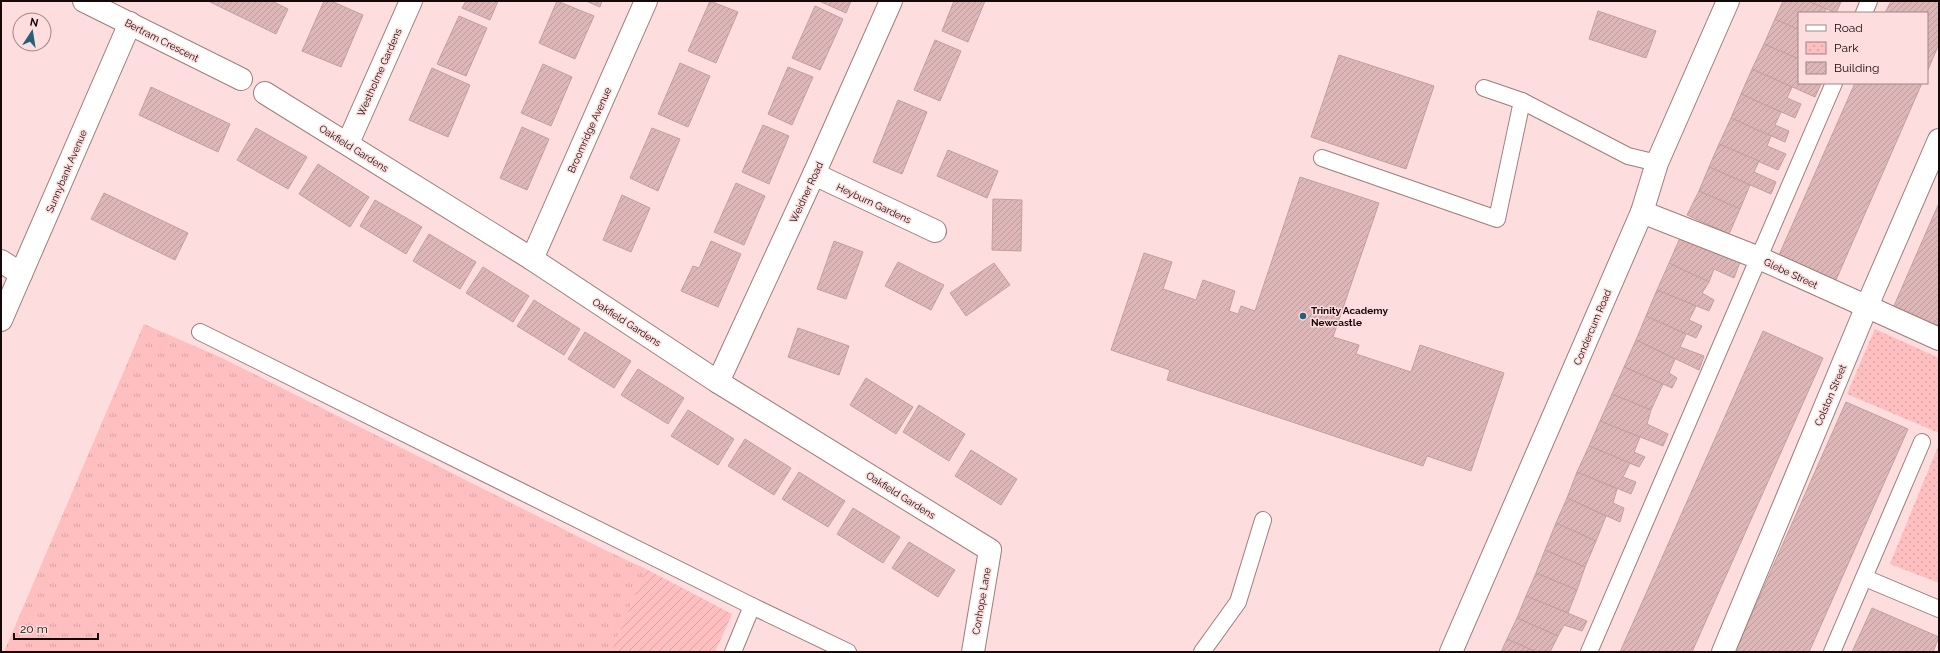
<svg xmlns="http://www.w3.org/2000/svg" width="1940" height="653" font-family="Raleway,sans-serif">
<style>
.grass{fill:url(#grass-tufts)}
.park{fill:url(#park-dots)}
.garden{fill:url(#garden-furrows)}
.building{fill:url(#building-hatch);stroke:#c49f9f}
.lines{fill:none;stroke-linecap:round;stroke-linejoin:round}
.service-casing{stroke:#a07c7d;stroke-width:18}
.minor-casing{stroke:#a07c7d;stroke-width:24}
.secondary-casing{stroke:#a07c7d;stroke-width:24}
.service{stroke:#fff;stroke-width:16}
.minor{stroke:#fff;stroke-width:22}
.secondary{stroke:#fff;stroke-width:22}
.poi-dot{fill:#246078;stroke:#fddddd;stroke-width:1.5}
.labels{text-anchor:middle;stroke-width:3;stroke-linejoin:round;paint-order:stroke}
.street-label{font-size:10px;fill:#140808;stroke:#fddddd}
.poi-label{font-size:10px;font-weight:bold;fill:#140808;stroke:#fddddd;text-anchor:start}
</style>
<defs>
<pattern id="grass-tufts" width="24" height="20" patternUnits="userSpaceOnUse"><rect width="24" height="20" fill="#ffbebf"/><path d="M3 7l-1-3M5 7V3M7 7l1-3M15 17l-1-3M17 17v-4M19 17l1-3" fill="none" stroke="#daa2a3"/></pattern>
<pattern id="park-dots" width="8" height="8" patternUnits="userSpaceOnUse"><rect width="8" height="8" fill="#ffbebf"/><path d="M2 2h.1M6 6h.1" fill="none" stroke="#daa2a3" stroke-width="1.8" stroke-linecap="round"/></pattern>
<pattern id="garden-furrows" width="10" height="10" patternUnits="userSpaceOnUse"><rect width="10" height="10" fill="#ffbebf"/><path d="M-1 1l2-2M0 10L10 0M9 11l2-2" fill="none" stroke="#daa2a3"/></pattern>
<pattern id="building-hatch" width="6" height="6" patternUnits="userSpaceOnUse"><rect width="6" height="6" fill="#ddb7b8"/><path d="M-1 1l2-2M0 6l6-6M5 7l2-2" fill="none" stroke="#bd9c9d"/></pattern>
</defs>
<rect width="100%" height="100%" fill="#fddddd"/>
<path class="grass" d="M 144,324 L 222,358 L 607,551 L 646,569 L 611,652 L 4,652 Z"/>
<g class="park">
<path d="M 1875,329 L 1939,358 L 1939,433 L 1847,394 Z"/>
<path d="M 1939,444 L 1939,583 L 1890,564 Z"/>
</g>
<path class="garden" d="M 646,569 L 732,614 L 715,652 L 611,652 Z"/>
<g class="building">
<path d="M 208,1 L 272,1 L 288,9 L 276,34 Z"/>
<path d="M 324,1 L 331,1 L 363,15 L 341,67 L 302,51 Z"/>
<path d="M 466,1 L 498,1 L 490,20 L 462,8 Z"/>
<path d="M 557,1 L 594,16 L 575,59 L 539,43 Z"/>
<path d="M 586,1 L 602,1 L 600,7 Z"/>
<path d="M 710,1 L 738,12 L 716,63 L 688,51 Z"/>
<path d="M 819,1 L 851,1 L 846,13 Z"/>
<path d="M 954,1 L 985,1 L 968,42 L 942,31 Z"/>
<path d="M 1783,1 L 1808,1 L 1826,9 L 1824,13 L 1799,13 L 1799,30 L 1775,19 Z"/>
<path d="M 1808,1 L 1838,1 L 1841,2 L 1836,13 Z"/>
<path d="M 1891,1 L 1939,1 L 1939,44 L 1927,72 L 1927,13 L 1885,13 Z"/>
<path d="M 815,6 L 843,19 L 820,70 L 792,58 Z"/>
<path d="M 1598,11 L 1656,31 L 1646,58 L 1589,39 Z"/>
<path d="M 459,16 L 487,28 L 466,76 L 437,64 Z"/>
<path d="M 1775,19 L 1799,30 L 1799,59 L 1764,44 Z"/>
<path d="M 935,40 L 961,51 L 940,101 L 914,90 Z"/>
<path d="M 1764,44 L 1799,59 L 1798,74 L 1799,83 L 1821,84 L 1815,97 L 1752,69 Z"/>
<path d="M 1339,55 L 1434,86 L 1406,169 L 1311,137 Z"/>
<path d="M 680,63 L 710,76 L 688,127 L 658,114 Z"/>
<path d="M 543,64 L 572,77 L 551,126 L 521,113 Z"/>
<path d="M 788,67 L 813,77 L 792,125 L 768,114 Z"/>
<path d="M 432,68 L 470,85 L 448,137 L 409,120 Z"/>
<path d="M 1752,69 L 1792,87 L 1787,98 L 1801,104 L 1795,118 L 1741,94 Z"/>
<path d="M 1855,83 L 1922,83 L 1836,280 L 1779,255 Z"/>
<path d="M 151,87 L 230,124 L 218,152 L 139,115 Z"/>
<path d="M 1741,94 L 1781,112 L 1775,125 L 1789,131 L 1785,142 L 1731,118 Z"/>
<path d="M 898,100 L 927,112 L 902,174 L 873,162 Z"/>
<path d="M 1731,118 L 1771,136 L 1767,146 L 1786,154 L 1778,170 L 1719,144 Z"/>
<path d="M 763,125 L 789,136 L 769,184 L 742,172 Z"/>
<path d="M 522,127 L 549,139 L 527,190 L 500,178 Z"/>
<path d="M 256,128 L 307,157 L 288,189 L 237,160 Z"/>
<path d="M 652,128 L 680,139 L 658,191 L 630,178 Z"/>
<path d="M 1719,144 L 1759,161 L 1754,172 L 1776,182 L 1771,194 L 1709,167 Z"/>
<path d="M 948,150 L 998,171 L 987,198 L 937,176 Z"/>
<path d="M 318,164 L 369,197 L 350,227 L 299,194 Z"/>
<path d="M 1709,167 L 1750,185 L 1740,209 L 1699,191 Z"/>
<path d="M 1300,177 L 1379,203 L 1333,337 L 1359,345 L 1356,354 L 1411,372 L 1420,345 L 1504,373 L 1471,471 L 1427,456 L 1423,466 L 1167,380 L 1170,370 L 1111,350 L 1144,253 L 1172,262 L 1163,289 L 1196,300 L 1203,280 L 1235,291 L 1229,311 L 1238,314 L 1241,306 L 1255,311 Z"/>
<path d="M 736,183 L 765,196 L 744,245 L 714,232 Z"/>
<path d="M 1699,191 L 1740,209 L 1729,234 L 1687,215 Z"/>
<path d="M 104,193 L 188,233 L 175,260 L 91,219 Z"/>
<path d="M 622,195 L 650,208 L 631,252 L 603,240 Z"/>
<path d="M 993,199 L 1022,200 L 1021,251 L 992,250 Z"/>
<path d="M 375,200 L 422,227 L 406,254 L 360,226 Z"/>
<path d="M 1939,203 L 1939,328 L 1893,308 Z"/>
<path d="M 429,234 L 476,262 L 460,289 L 413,261 Z"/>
<path d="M 1680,238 L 1740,262 L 1734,278 L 1714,269 L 1709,282 L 1669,263 Z"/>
<path d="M 711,241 L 741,254 L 718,307 L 681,291 L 693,266 L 699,268 Z"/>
<path d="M 834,241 L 863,252 L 846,299 L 817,289 Z"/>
<path d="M 898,262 L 944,285 L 931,310 L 885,286 Z"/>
<path d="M 994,263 L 1010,285 L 966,316 L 950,293 Z"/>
<path d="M 1669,263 L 1709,282 L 1702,293 L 1714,300 L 1709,311 L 1657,290 Z"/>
<path d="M 483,267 L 529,296 L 513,322 L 466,293 Z"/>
<path d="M 1657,290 L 1696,306 L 1689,320 L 1702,326 L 1696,338 L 1646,316 Z"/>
<path d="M 534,300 L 580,329 L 564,355 L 517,326 Z"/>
<path d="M 1646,316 L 1686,334 L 1680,347 L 1704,356 L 1699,370 L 1636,340 Z"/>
<path d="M 798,328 L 849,346 L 839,375 L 788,357 Z"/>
<path d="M 1763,331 L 1823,358 L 1692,652 L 1620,652 Z"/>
<path d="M 585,332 L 631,361 L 614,388 L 568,359 Z"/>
<path d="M 1636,340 L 1675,359 L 1669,373 L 1677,378 L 1672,388 L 1624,367 Z"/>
<path d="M 1624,367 L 1663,384 L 1651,410 L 1612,394 Z"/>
<path d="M 638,369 L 684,398 L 668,424 L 621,395 Z"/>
<path d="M 866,378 L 913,407 L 896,434 L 850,405 Z"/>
<path d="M 1612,394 L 1651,410 L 1647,424 L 1668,434 L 1663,446 L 1600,421 Z"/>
<path d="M 1846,402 L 1908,429 L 1809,652 L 1735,652 Z"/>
<path d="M 919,405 L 965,434 L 949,461 L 903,432 Z"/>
<path d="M 688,410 L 734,439 L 718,465 L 671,436 Z"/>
<path d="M 1600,421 L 1640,437 L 1634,452 L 1645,457 L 1639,467 L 1589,446 Z"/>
<path d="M 745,439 L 791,468 L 774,495 L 728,466 Z"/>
<path d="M 1589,446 L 1630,463 L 1623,477 L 1636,482 L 1631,494 L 1577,472 Z"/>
<path d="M 971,450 L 1017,479 L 1001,505 L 955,476 Z"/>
<path d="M 799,472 L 845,501 L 828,527 L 782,499 Z"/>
<path d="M 1577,472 L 1617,489 L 1613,503 L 1624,508 L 1620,522 L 1567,498 Z"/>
<path d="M 1567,498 L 1606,516 L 1596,541 L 1556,523 Z"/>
<path d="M 853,508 L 900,537 L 883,563 L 837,534 Z"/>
<path d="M 1556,523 L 1596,541 L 1585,567 L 1545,550 Z"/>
<path d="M 909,542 L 955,570 L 938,597 L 892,568 Z"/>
<path d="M 1545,550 L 1585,567 L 1577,590 L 1536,573 Z"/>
<path d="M 1536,573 L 1577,590 L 1568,613 L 1526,596 Z"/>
<path d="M 1526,596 L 1587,621 L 1582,631 L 1564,625 L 1558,636 L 1517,618 Z"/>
<path d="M 1872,608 L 1939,637 L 1933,652 L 1852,652 Z"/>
<path d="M 1517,618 L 1558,636 L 1550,652 L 1536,652 L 1507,639 Z"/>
<path d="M 1507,639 L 1536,652 L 1501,652 Z"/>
</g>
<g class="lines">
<defs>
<g id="service">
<path d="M 1864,13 L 1869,1"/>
<path d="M 1484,88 L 1522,101 L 1628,156 L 1657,163"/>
<path d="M 1322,158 L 1497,219 L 1522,101"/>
<path d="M 200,332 L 752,606 L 848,652"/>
<path d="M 1865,578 L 1939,609"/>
<path d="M 733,652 L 752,606"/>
<path d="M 1202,652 L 1238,602 L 1263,520"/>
<path d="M 1589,652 L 1834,83"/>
<path d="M 1832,652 L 1922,442"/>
</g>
<g id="minor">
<path d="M 84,1 L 241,79"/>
<path d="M 265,93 L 532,259 L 718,382 L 990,550 L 973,652"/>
<path d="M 348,143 L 411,1"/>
<path d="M 814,174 L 935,231"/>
<path d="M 1642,212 L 1759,258 L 1939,339"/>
<path d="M 532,259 L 646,1"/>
<path d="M 1,261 L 21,274"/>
<path d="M 1,320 L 130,23"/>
<path d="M 718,382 L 814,174 L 891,1"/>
<path d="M 1723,652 L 1867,306 L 1939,140"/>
</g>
<path id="secondary" d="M 1451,652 L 1642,212 L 1657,163 L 1728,1"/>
</defs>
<use href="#service" class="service-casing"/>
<use href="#minor" class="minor-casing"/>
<use href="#secondary" class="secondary-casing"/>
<use href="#service" class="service"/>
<use href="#minor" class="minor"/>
<use href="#secondary" class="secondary"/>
</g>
<circle class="poi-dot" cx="1303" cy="316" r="4"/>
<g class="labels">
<g class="street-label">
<text transform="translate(162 40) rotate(27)" y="4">Bertram Crescent</text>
<text transform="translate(379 72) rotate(-66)" y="4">Westholme Gardens</text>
<text transform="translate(589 130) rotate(-66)" y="4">Broomridge Avenue</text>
<text transform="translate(354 148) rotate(32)" y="4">Oakfield Gardens</text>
<text transform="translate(66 171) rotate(-67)" y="4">Sunnybank Avenue</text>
<text transform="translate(806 192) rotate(-65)" y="4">Weidner Road</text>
<text transform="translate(874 203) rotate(25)" y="4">Heyburn Gardens</text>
<text transform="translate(1791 273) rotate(25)" y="4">Glebe Street</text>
<text transform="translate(627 322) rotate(33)" y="4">Oakfield Gardens</text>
<text transform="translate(1592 327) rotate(-67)" y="4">Condercum Road</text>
<text transform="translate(1830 395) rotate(-67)" y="4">Colston Street</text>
<text transform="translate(901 495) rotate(32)" y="4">Oakfield Gardens</text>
<text transform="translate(981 601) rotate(-80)" y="4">Conhope Lane</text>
</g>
<g class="poi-label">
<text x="1311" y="314">Trinity Academy<tspan x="1311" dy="12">Newcastle</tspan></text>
</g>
</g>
<rect width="1940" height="653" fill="none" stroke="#140808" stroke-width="4"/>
<rect x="1798" y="12" width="130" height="72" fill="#fddddd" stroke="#a08888"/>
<rect x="1806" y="25" width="20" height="6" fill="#ffffff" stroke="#a08888"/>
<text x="1834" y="32" font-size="12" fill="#140808">Road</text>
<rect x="1806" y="42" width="20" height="12" fill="url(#park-dots)" stroke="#a08888"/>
<text x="1834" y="52" font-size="12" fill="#140808">Park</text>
<rect x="1806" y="62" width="20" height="12" fill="url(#building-hatch)" stroke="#a08888"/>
<text x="1834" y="72" font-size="12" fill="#140808">Building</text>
<g transform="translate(32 32) rotate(12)"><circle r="19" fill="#fddddd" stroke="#a08888"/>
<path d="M0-3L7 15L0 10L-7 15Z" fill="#246078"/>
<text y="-6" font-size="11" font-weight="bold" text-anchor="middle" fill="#140808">N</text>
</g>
<path d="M14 633v6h84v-6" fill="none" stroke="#140808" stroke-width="2"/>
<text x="20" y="633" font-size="12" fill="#140808" stroke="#fddddd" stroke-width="3" paint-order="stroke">20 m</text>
</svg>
